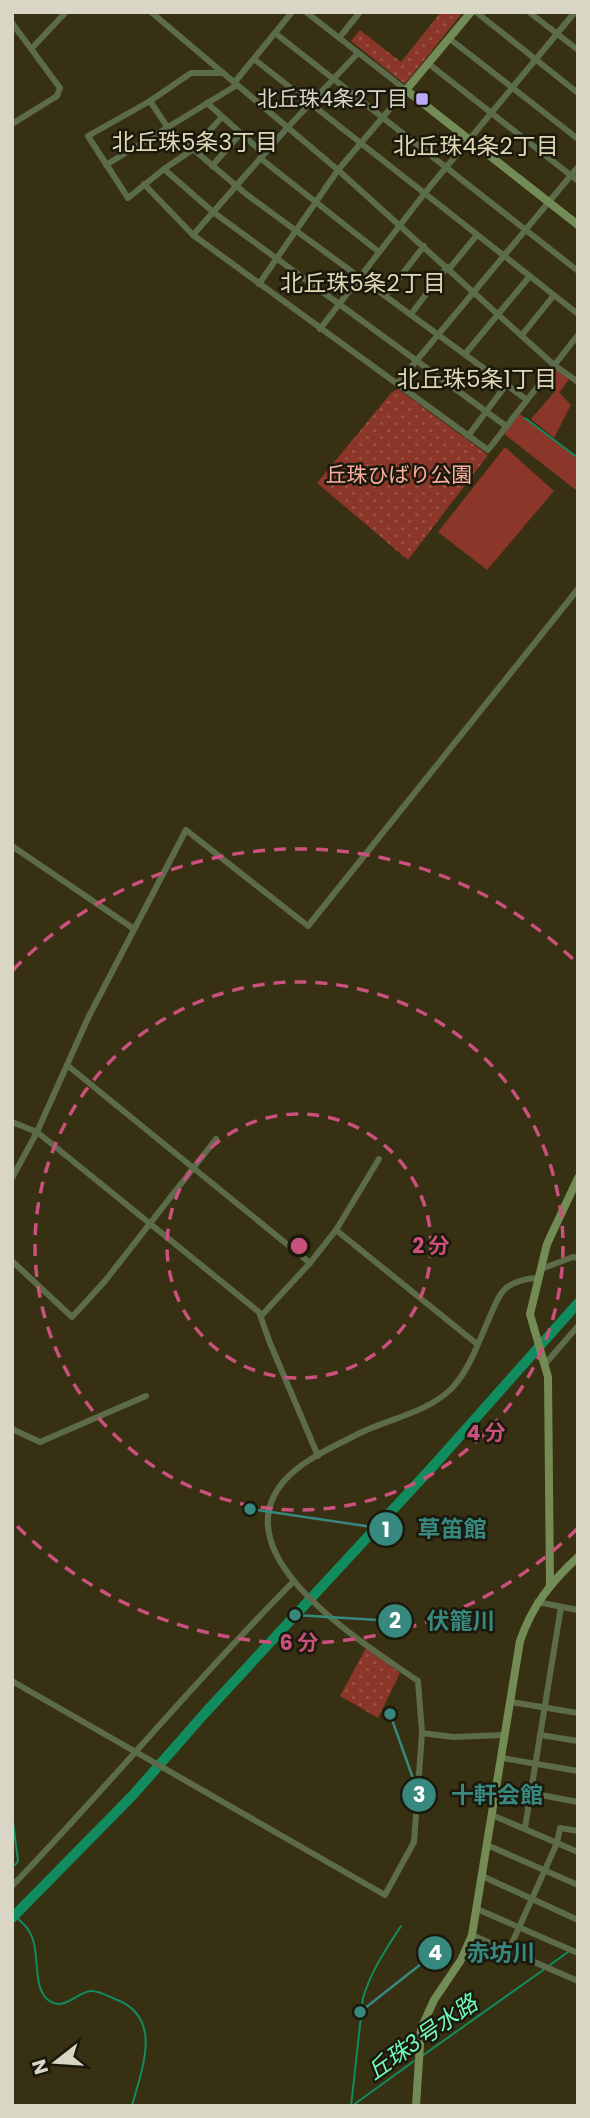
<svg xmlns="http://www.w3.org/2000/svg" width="590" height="2118" font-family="Poppins,'Noto Sans JP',sans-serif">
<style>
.grass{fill:#8a3628}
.park{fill:url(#park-dots)}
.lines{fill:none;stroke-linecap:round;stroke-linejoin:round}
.stream{stroke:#118c5e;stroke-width:2}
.river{stroke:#118c5e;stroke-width:10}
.street{stroke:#5c6b4a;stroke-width:6}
.secondary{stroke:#738c56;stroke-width:8}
.ring{fill:none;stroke:#c9517b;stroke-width:3.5;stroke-dasharray:12 9}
.poi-dot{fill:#bbaaf6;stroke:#1b180c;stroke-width:2.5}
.labels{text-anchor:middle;stroke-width:5;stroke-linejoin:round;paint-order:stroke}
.poi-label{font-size:21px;fill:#d9d6c5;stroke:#1b180c;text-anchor:end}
.park-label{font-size:21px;fill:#faafa0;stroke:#1b180c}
.neighbourhood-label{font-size:23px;fill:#dfd8b6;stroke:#1b180c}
.water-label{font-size:23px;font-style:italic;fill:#6ffaba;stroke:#1b180c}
.centre{fill:#c9517b;stroke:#1b180c;stroke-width:3.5}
.ring-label{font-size:21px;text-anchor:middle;font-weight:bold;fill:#c9517b;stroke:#1b180c;stroke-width:5;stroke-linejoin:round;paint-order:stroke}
.leader{fill:none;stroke:#37897f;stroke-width:2.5}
.callout-dot{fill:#37897f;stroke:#1b180c;stroke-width:2.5}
.mark-label{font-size:21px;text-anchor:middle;font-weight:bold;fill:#fff}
.callout-label{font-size:23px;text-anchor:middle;font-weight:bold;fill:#37897f;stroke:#1b180c;stroke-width:5;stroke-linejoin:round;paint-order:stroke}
</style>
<defs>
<pattern id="park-dots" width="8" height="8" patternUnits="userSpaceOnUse" patternTransform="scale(1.75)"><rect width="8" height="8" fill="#8a3628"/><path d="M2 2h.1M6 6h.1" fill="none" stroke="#9a5246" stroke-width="1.8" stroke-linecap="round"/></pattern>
</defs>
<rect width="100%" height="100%" fill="#373013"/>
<g class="grass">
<path d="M 555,369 L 569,379 L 560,392 L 558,391 L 571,405 L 554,438 L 531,419 L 556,390 L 544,381 Z"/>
<path d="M 520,414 L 578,459 L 577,491 L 504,434 Z"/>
<path d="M 505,447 L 554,491 L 487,570 L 438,532 Z"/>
</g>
<g class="park">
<path d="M 441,12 L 463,12 L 405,84 L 351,41 L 360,30 L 401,62 Z"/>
<path d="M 398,389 L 488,455 L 408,560 L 317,483 L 392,392 Z"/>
<path d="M 366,1648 L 400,1673 L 378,1718 L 340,1696 Z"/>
</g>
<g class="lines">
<g class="stream">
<path d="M 525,418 L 578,458"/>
<path d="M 12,1814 L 18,1861 L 15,1865"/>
<path d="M 14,1915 C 19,1920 26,1925 29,1931 C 41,1949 32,1984 46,1998 C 62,2014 76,1993 90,1991 C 98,1990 108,1996 115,1999 C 164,2017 142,2068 132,2106"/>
<path d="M 550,1965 L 568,1952"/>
<path d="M 422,2056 L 546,1968"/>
<path d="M 351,2106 L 363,1998 C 371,1971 386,1949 401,1926"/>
<path d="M 352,2106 L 414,2061"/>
</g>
<path class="river" d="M 12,1918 L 133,1795 L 205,1713 L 435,1464 L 578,1303"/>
<g class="street">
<path d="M 151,12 L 338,170 L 554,365 L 578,382"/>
<path d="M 476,12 L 578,93"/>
<path d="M 529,12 L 578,50"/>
<path d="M 12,23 L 60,88 L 57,96 L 12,124"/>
<path d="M 275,33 L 578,271"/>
<path d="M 339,38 L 360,12"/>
<path d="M 450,39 L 578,139"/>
<path d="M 32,48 L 66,12"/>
<path d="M 254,59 L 578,314"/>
<path d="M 429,64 L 578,181"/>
<path d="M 234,83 L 292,12"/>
<path d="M 150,101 L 168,128 L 246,194 L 527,400"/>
<path d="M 207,103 L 264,154"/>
<path d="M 222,117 L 192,150 L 164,169 L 128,198 L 88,136 L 150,101 L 191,73 L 223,73"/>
<path d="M 260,158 L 379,252"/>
<path d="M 106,165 L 237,85"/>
<path d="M 212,166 L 241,133"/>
<path d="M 164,169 L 213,212 L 506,426"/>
<path d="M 144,184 L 193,235 L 488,450 L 578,335"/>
<path d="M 193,235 L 288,127 L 358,53"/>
<path d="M 449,269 L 477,235"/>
<path d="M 259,284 L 338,170 L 406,90 L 306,12"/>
<path d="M 385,296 L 424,246"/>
<path d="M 411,314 L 447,267"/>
<path d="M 320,329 L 424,194 L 575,12"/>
<path d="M 522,335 L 554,295"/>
<path d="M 465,354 L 530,276"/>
<path d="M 397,384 L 578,167"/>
<path d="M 468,436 L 506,385"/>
<path d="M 12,846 L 134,929"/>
<path d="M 67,1065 L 310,1263"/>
<path d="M 12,1122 L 37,1132 L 259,1312 L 270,1343 L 318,1456"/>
<path d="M 379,1159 L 336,1230 L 477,1344"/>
<path d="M 12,1178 L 37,1132 L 88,1018 L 186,830 L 308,926 L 578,589"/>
<path d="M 12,1261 L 72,1317 L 105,1281 L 216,1139"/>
<path d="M 541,1269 L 573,1257 L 578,1258"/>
<path d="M 262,1315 L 310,1263 L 336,1230"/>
<path d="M 545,1364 L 578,1326"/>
<path d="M 12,1429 L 40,1442 L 146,1396"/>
<path d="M 537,1602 L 578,1610"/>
<path d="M 12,1681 L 385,1895 L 414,1842 L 422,1733"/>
<path d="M 511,1702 L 578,1713"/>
<path d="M 505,1735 L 453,1737 L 422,1733 L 418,1681 C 367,1645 219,1557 284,1481 C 303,1459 335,1446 360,1433 C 389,1419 428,1412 451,1389 C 470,1370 480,1338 491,1314 C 494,1307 498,1297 503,1291 C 511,1282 527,1278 538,1278"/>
<path d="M 540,1735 L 578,1741"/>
<path d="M 502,1758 L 578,1771"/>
<path d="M 530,1793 L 578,1802"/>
<path d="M 492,1815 L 578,1852"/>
<path d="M 525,1828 L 561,1607"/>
<path d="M 487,1845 L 578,1885"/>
<path d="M 482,1876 L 578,1920"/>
<path d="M 12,1886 C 109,1786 196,1679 294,1581"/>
<path d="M 477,1909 L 578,1953"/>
<path d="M 472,1935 L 578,1981"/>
<path d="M 508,1952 L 557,1843 L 560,1828 L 578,1831"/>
</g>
<g class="secondary">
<path d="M 471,12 L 406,90 L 578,225"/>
<path d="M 550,1585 L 548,1377 L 530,1314 L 547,1244 L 578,1178"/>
<path d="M 416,2106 L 421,2029 L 434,2000 L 461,1960 L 472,1935 L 520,1641 C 532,1606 551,1582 578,1557"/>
</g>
</g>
<g class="ring">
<circle cx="299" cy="1246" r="132"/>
<circle cx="299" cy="1246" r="264"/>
<path d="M577 1529A397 397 0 0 1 13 1522M13 970A397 397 0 0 1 577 963"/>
</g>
<rect class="poi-dot" x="415" y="92" width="14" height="14" rx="3.5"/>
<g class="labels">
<g class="poi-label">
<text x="408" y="106">北丘珠4条2丁目</text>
</g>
<g class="park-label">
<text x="399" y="482">丘珠ひばり公園</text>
</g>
<g class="neighbourhood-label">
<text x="195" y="150">北丘珠5条3丁目</text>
<text x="476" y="154">北丘珠4条2丁目</text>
<text x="363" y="291">北丘珠5条2丁目</text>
<text x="477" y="387">北丘珠5条1丁目</text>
</g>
<g class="water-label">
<text transform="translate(422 2037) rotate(-35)" y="8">丘珠3号水路</text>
</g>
</g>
<circle cx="299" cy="1246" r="10" class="centre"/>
<g class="ring-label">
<text x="431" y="1253">2 分</text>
<text x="486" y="1440">4 分</text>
<text x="299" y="1650">6 分</text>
</g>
<path class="leader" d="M250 1509L386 1529M295 1615L395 1621M390 1714L419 1795M360 2012L435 1953"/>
<g class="callout-dot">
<circle cx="250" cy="1509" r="7"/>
<circle cx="295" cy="1615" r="7"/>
<circle cx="390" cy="1714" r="7"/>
<circle cx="360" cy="2012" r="7"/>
<circle cx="386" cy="1529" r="18"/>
<circle cx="395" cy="1621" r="18"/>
<circle cx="419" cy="1795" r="18"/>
<circle cx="435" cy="1953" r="18"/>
</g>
<g class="mark-label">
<text x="386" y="1537">1</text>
<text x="395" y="1628">2</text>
<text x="419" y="1802">3</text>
<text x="435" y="1960">4</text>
</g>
<g class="callout-label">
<text x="452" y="1537">草笛館</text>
<text x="461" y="1629">伏籠川</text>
<text x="497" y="1803">十軒会館</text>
<text x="501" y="1961">赤坊川</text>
</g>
<rect width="590" height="2118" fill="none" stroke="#d9d6c5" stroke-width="28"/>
<g transform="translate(56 2062) rotate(253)" stroke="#1b180c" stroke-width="5" paint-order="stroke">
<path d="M0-5L12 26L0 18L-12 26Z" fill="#d9d6c5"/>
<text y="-10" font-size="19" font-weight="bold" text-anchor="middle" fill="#d9d6c5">N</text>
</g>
</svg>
